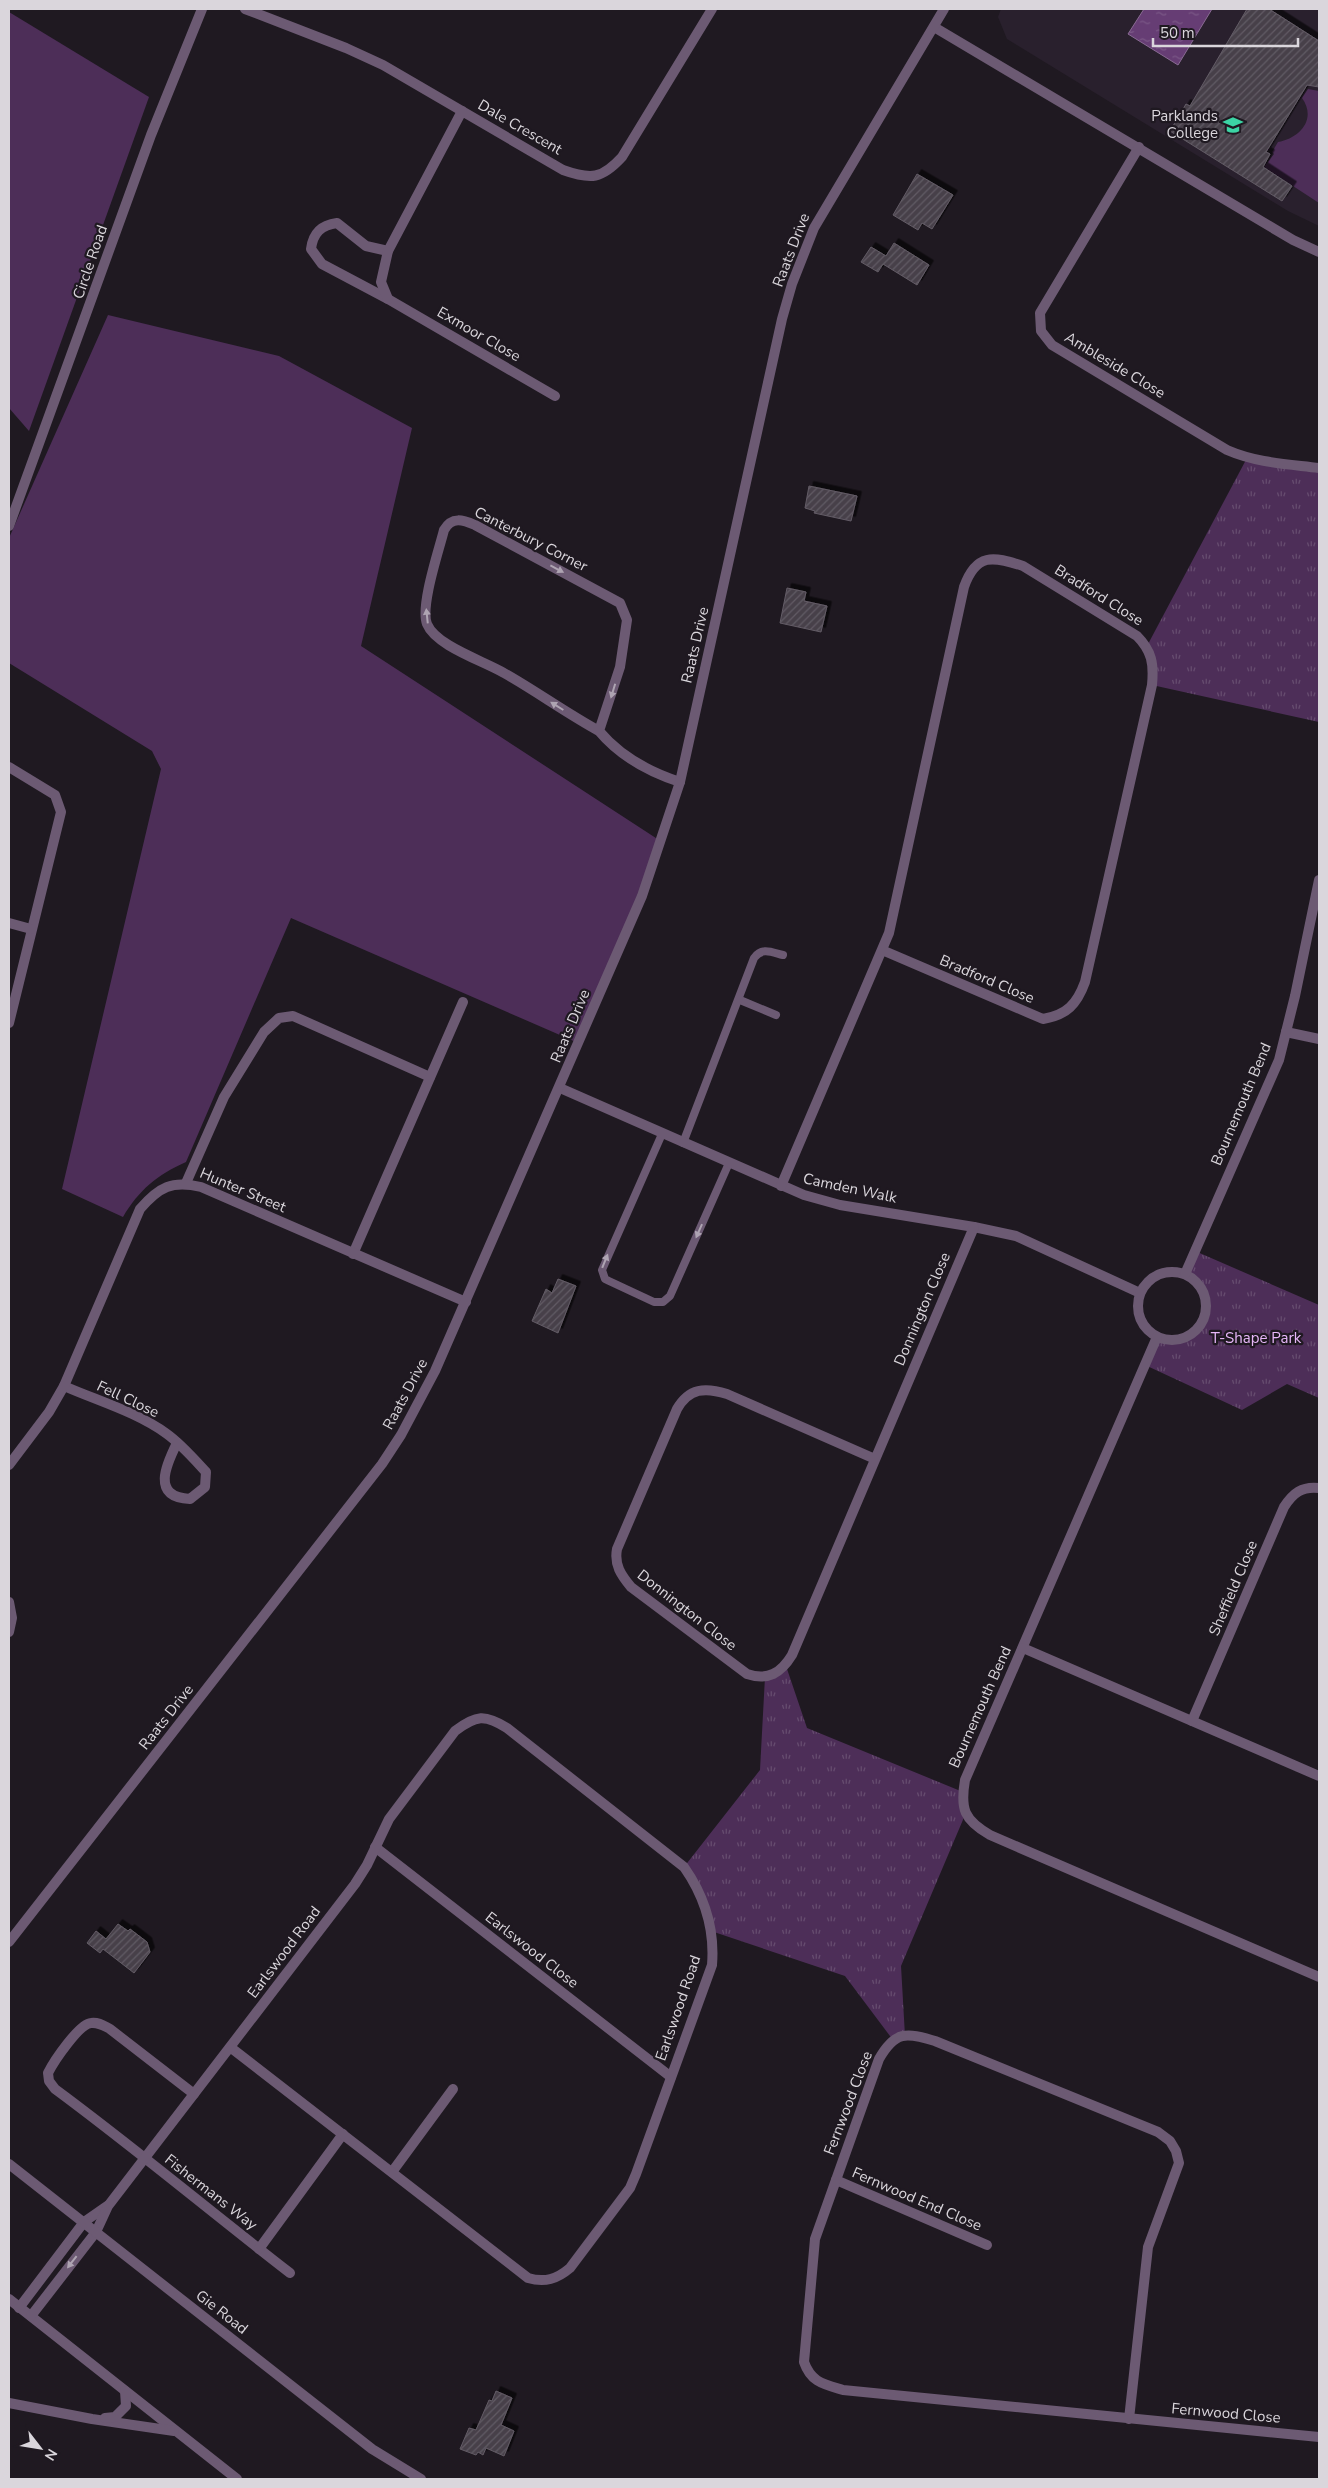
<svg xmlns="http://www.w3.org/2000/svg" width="1328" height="2488" font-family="'Nunito Sans',sans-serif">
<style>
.built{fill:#29202d}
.green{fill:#4d2e58}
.park{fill:url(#park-tufts)}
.water{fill:url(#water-ripples);stroke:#896b93}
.building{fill:url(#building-hatch);stroke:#635c66;filter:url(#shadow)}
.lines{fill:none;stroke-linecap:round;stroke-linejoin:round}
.service{stroke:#6c5a73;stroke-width:8}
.minor{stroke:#6c5a73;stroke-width:10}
.tertiary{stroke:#6c5a73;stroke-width:10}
.oneway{fill:#aea4b2}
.labels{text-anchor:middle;stroke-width:4.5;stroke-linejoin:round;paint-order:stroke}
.poi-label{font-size:15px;fill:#dad6dc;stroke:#1f1921;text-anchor:end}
.street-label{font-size:15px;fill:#dad6dc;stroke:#1f1921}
.park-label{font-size:15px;fill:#e7b7f9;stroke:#1f1921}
</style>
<defs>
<pattern id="park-tufts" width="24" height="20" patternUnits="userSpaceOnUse" patternTransform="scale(1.25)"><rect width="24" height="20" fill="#4d2e58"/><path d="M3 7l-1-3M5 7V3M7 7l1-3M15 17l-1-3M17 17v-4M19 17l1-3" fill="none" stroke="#664c6f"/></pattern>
<pattern id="water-ripples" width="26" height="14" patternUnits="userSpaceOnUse" patternTransform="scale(1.25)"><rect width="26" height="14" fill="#663d74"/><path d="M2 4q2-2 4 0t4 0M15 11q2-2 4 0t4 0" fill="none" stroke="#7b5887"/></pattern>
<pattern id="building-hatch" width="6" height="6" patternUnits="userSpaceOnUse" patternTransform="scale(1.25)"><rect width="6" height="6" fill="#47404a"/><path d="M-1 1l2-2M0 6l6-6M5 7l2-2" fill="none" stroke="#615b64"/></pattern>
<filter id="shadow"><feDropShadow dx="4.5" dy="-4.5" stdDeviation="0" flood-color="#0009"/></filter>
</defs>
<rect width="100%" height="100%" fill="#1f1921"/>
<path class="built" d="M 1001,9 L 1319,9 L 1319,226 L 1288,211 L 1007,39 L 998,17 Z"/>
<g class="green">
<path d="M 9,12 L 149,97 L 29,431 L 9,408 Z"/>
<path d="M 1308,89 L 1319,91 L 1319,203 L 1264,167 L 1274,154 L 1272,152 L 1278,142 C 1300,138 1317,119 1302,98 Z"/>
<path d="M 108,315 L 279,356 L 412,428 L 361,646 L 662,842 L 576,1042 L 291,918 L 186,1162 C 157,1175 139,1190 123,1217 L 62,1189 L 161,769 L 152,751 L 9,663 L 9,538 Z"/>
</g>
<g class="park">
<path d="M 1247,458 L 1319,468 L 1319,722 L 1152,685 L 1147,646 Z"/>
<path d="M 1195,1251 L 1319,1305 L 1319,1398 L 1287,1384 L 1242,1410 L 1145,1365 L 1157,1337 C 1163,1339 1170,1341 1176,1340 C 1213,1335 1213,1292 1185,1274 Z"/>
<path d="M 786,1666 L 807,1728 L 963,1792 L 965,1815 L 901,1966 L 905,2036 L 893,2040 L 845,1976 L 711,1931 L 684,1867 L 760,1770 L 765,1677 Z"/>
</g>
<path class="water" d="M 1144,9 L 1212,9 L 1178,65 L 1128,34 Z"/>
<g class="building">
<path d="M 1247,9 L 1269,9 L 1319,41 L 1319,87 L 1307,85 L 1266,152 L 1270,154 L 1263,167 L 1292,186 L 1282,201 L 1170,131 L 1186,104 L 1190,106 Z"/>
<path d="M 917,174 L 953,195 L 932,229 L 922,223 L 918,230 L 893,215 Z"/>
<path d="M 894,243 L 929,265 L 917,285 L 883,264 L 878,272 L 861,262 L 871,247 L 886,256 Z"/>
<path d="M 809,486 L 857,496 L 851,521 L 814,513 L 815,511 L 805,508 Z"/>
<path d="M 787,588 L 806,592 L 804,601 L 827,606 L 821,632 L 780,623 Z"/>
<path d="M 558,1279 L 576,1286 L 558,1333 L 532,1321 L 546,1289 L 552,1293 Z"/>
<path d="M 118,1924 L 128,1931 L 130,1929 L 147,1942 L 150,1952 L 134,1973 L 103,1949 L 100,1953 L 87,1943 L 96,1931 L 106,1939 Z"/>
<path d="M 496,2391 L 512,2398 L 501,2425 L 514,2431 L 504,2456 L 486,2448 L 483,2455 L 478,2452 L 476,2455 L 460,2449 L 469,2428 L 476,2430 L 489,2400 L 492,2401 Z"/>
</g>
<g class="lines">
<g class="service">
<path d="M 740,1000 L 776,1015"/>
<path d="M 662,1134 L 602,1270 L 605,1279 L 609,1281 L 654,1302 L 663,1302 L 670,1296 L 729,1163"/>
<path d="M 683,1143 L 754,958 C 762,947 771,952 783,955"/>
</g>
<g class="minor">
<path d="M 245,9 L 346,48 L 383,65 L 563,170 C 591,180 602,179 622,157 L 712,9"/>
<path d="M 934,27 L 1293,240 L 1319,252"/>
<path d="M 1139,147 L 1040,313 L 1041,331 L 1052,345 L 1227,450 C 1257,463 1287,464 1319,468"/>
<path d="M 388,251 L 366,246 L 337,223 C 321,225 313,233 311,249 L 322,264 L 388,299 L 555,396"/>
<path d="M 388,299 L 381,282 L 388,251 L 462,111"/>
<path d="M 599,731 L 620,667 L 627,620 L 620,603 L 475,525 C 463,520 452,516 444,530 C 439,550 420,606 427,624 C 436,646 484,661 504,673 C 536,691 566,713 599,731 C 620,756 649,772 680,782"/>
<path d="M 9,767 L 55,795 L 61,812 L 9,1023"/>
<path d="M 9,923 L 31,929"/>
<path d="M 1286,1032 L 1319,1039"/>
<path d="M 560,1088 L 804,1195 L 840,1205 L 974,1227 L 1016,1236 L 1140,1293"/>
<path d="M 186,1183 L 224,1097 L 264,1032 L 279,1018 L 293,1016 L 430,1077"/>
<path d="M 781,1186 L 889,933 L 964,587 C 976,553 993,556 1023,566 L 1137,636 C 1152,651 1154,664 1152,685 L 1085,982 C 1077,1004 1067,1015 1043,1019 L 882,950"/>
<path d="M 353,1254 L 463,1002"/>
<circle cx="1172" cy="1306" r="34"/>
<path d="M 1185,1274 L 1279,1060 L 1295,996 L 1319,880"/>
<path d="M 1157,1337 L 965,1780 C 960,1809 964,1820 990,1835 L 1319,1977"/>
<path d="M 64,1386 C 98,1401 137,1412 167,1434 C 181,1444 194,1459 206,1472 L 205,1487 L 190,1499 C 151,1497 166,1465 177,1443"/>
<path d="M 875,1459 L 727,1394 C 705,1387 689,1388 677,1409 L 617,1549 C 614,1565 621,1575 631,1587 L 747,1674 C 768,1681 781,1673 792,1655 L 974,1227"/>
<path d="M 9,1465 L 49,1412 L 64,1386 L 140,1209 C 159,1187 172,1180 201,1187 L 466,1302"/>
<path d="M 9,1602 L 12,1618 L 9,1632"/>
<path d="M 1023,1648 L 1319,1776"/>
<path d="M 1192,1721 L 1284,1507 C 1293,1493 1302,1486 1319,1488"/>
<path d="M 375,1847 L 671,2077"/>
<path d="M 194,2094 L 110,2029 C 104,2026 99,2022 91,2023 C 79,2024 54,2061 48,2073 L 49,2081 L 55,2089 C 135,2148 211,2212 290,2273"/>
<path d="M 392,2172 L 453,2089"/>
<path d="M 836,2180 L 987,2245"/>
<path d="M 259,2249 L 343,2134"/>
<path d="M 9,2299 L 237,2479"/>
<path d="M 19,2308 L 84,2222 L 107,2206"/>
<path d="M 31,2316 L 96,2232 L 108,2206 L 355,1884 L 367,1865 L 389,1819 L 455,1731 C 476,1715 485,1714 507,1728 L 684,1867 C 705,1897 715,1928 712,1965 L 636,2174 L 630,2188 L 570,2268 C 557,2279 545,2283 528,2278 L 230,2047"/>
<path d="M 9,2403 L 92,2419 L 174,2431"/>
<path d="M 105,2418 L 115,2417 L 126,2406 L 125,2391"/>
<path d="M 1129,2419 L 1148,2247 L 1179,2163 L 1176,2151 L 1170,2141 L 1158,2132 L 935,2041 C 906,2032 895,2031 879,2059 L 815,2239 L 804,2362 C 811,2382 823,2384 843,2390 L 1319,2437"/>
</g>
<g class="tertiary">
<path d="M 9,526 L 151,135 L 202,9"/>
<path d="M 9,1942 L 382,1464 L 401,1435 L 435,1371 L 642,896 L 680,782 L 782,319 L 792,284 L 814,228 L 944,9"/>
<path d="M 9,2164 L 372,2449 L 421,2479"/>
</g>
</g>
<defs><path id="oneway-solid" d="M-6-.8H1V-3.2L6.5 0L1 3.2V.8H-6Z" transform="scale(1.25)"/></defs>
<g class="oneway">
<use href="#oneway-solid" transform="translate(557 569) rotate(28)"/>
<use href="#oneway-solid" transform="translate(427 616) rotate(-96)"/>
<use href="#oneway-solid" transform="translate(613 691) rotate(107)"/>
<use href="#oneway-solid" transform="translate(557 706) rotate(-148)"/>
<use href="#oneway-solid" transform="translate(699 1231) rotate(114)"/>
<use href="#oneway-solid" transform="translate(605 1261) rotate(-68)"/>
<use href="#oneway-solid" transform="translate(72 2262) rotate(128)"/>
</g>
<defs>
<symbol id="university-bare" viewBox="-9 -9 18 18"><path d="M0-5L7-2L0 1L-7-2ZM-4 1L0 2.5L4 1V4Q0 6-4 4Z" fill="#3cd4a4" stroke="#1f1921" stroke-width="2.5" paint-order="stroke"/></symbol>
</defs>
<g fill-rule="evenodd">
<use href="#university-bare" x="1219" y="111" width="28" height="28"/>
</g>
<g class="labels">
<g class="poi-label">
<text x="1218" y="121">Parklands<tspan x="1218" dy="17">College</tspan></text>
</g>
<g class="street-label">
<text transform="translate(520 127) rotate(30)" y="5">Dale Crescent</text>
<text transform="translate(791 250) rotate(-69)" y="5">Raats Drive</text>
<text transform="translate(90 262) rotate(-71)" y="5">Circle Road</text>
<text transform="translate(479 334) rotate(30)" y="5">Exmoor Close</text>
<text transform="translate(1115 365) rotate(31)" y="5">Ambleside Close</text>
<text transform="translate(531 539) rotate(27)" y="5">Canterbury Corner</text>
<text transform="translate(1099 595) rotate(32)" y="5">Bradford Close</text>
<text transform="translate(695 645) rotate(-77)" y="5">Raats Drive</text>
<text transform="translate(987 979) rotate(23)" y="5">Bradford Close</text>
<text transform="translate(570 1026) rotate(-67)" y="5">Raats Drive</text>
<text transform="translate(1241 1104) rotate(-67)" y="5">Bournemouth Bend</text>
<text transform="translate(850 1188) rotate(12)" y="5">Camden Walk</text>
<text transform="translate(243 1190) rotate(23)" y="5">Hunter Street</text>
<text transform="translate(922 1309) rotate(-67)" y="5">Donnington Close</text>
<text transform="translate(405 1394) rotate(-62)" y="5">Raats Drive</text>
<text transform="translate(128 1399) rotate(25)" y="5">Fell Close</text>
<text transform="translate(1233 1588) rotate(-67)" y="5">Sheffield Close</text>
<text transform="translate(687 1610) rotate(38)" y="5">Donnington Close</text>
<text transform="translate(980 1707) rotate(-66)" y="5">Bournemouth Bend</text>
<text transform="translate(166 1717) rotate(-52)" y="5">Raats Drive</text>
<text transform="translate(532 1950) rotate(38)" y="5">Earlswood Close</text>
<text transform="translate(284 1952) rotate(-53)" y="5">Earlswood Road</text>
<text transform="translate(678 2008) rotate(-71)" y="5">Earlswood Road</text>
<text transform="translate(848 2103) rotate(-69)" y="5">Fernwood Close</text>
<text transform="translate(211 2192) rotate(38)" y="5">Fishermans Way</text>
<text transform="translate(917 2199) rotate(23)" y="5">Fernwood End Close</text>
<text transform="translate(222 2312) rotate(38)" y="5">Gie Road</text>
<text transform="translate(1226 2413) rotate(5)" y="5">Fernwood Close</text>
</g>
<g class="park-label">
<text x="1256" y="1343">T-Shape Park</text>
</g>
</g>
<rect width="1328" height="2488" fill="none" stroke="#dad6dc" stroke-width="20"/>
<g transform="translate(40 2448) rotate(121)" stroke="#1f1921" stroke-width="4" paint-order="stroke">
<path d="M0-4L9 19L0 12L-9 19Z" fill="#dad6dc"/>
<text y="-8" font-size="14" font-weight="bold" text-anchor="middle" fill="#dad6dc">N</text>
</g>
<path d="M1153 38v8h145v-8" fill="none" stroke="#dad6dc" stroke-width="2.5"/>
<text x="1160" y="38" font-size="15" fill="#dad6dc" stroke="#1f1921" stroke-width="4" paint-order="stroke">50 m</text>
</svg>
